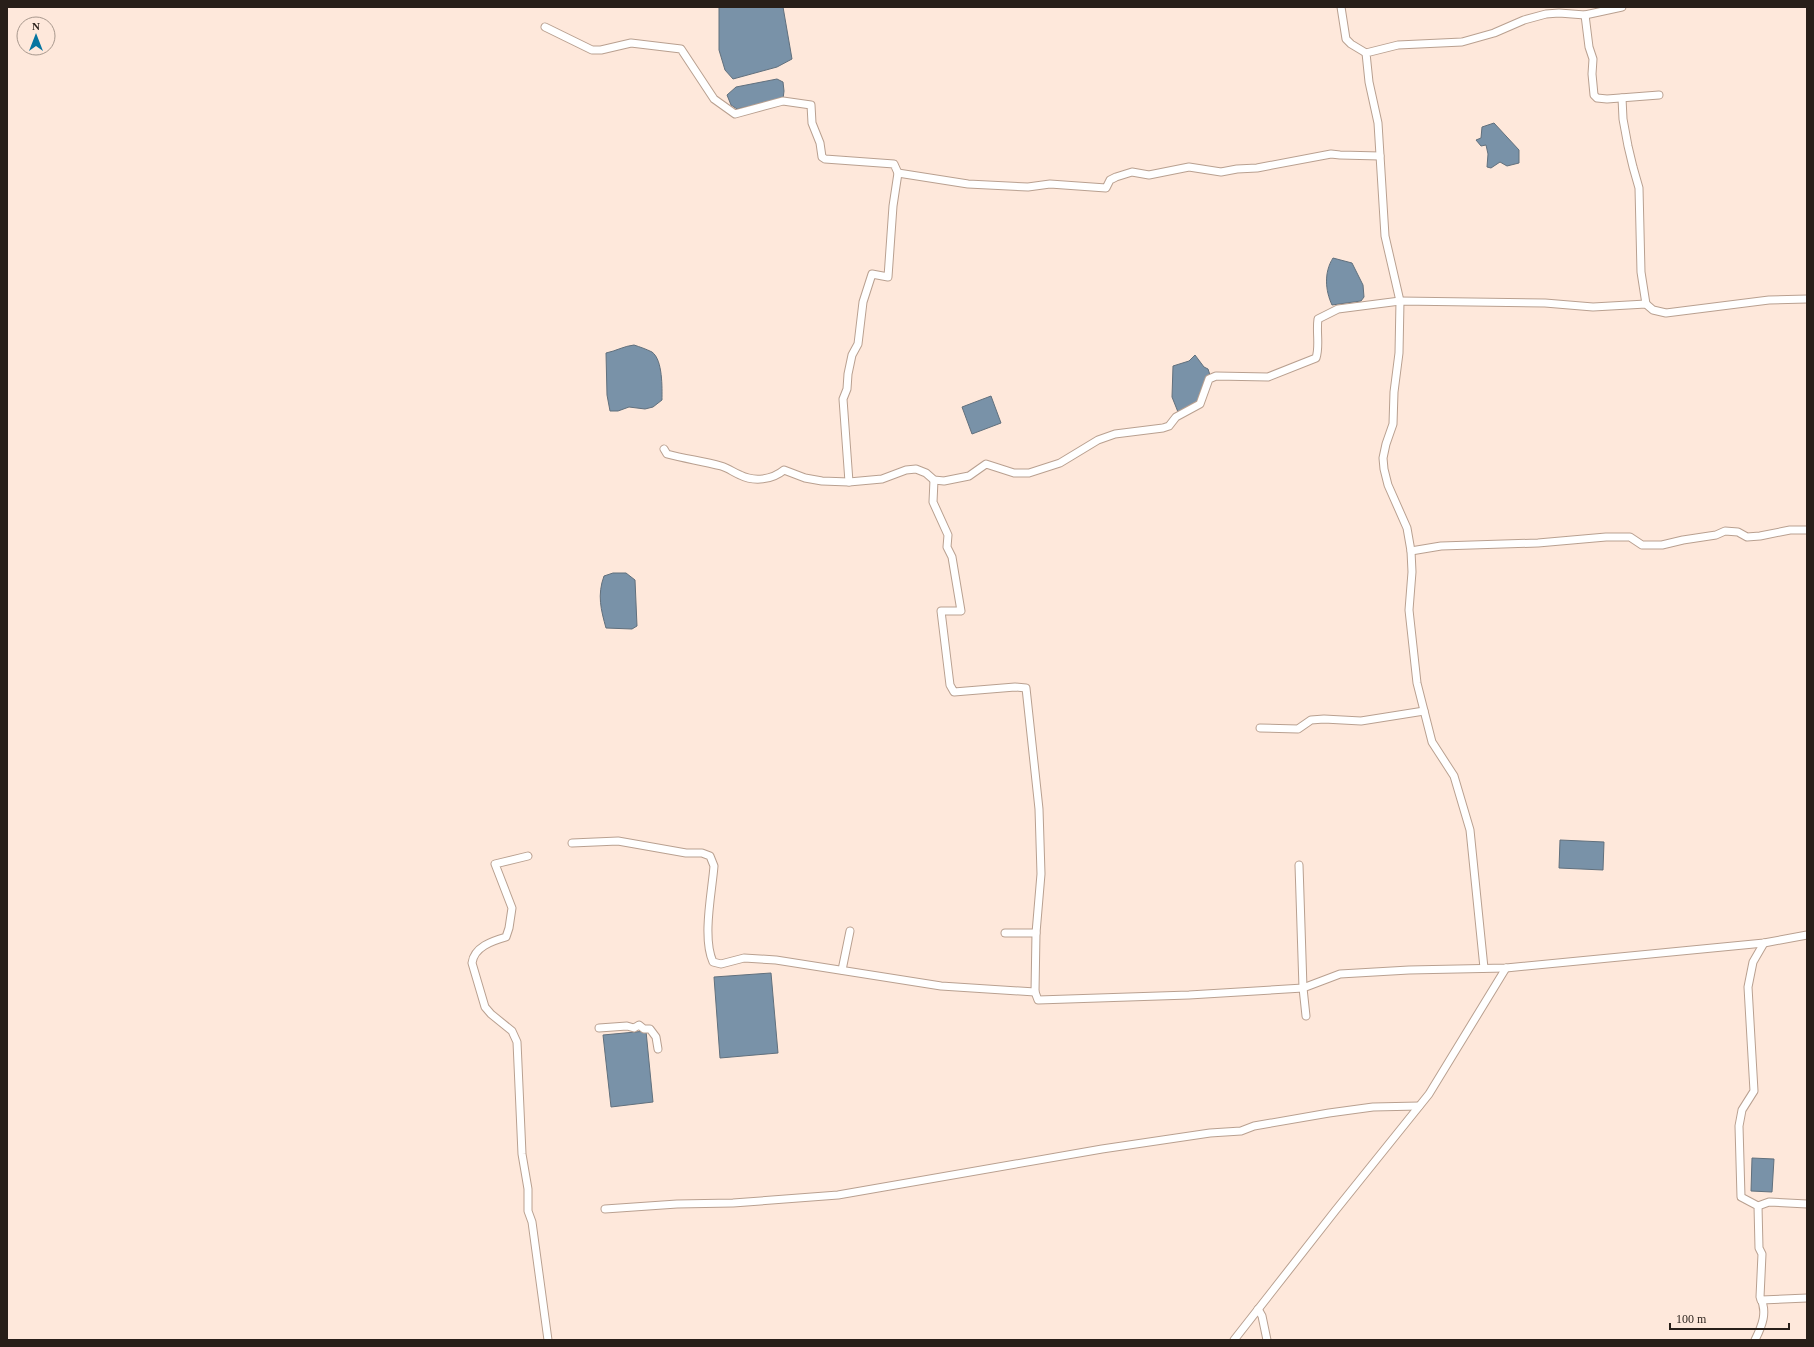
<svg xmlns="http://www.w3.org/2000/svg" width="1814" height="1347" font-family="Georgia,serif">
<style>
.water{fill:#7992a8;stroke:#61707d}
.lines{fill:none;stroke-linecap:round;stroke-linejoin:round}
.street-casing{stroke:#b9a090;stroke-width:9}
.street{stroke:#fff;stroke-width:7}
</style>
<rect width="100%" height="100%" fill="#fee8db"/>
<g class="water">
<path d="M 719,7 L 783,7 L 792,59 L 777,67 L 733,79 L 725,70 L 719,50 Z"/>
<path d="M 777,79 L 783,82 L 784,91 L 783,99 L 737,109 L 731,105 L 727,95 L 736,87 Z"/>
<path d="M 1494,123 L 1519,150 L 1519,163 L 1507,166 L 1500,162 L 1491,168 L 1487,167 L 1488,154 L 1486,145 L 1481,146 L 1476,140 L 1481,138 L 1482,127 Z"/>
<path d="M 1333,258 L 1352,263 L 1363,285 L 1364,297 L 1361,301 L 1332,305 C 1325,290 1324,272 1333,258 Z"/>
<path d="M 634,345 C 640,347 646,349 652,352 C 663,360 662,388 662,400 L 653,407 L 645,409 L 629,407 L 618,411 L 610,411 L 607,395 L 606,353 C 616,351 624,346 634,345 Z"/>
<path d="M 1195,355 L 1204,367 L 1208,369 L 1210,375 C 1201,382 1205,393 1198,401 C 1194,406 1184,409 1178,412 L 1172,397 L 1173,366 L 1189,361 Z"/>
<path d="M 991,396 L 1001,423 L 972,434 L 962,407 Z"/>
<path d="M 613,573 L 626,573 L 635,580 L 637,626 L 632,629 L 606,628 C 601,610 597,595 604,576 Z"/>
<path d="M 1560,840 L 1604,842 L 1603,870 L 1559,868 Z"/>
<path d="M 771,973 L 778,1053 L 720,1058 L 714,977 Z"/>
<path d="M 646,1031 L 653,1102 L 611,1107 L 603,1035 Z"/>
<path d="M 1752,1158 L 1774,1159 L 1772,1192 L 1751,1191 Z"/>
</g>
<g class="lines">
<defs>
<g id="street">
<path d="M 1341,7 L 1346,39 L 1351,44 L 1366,53"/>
<path d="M 1585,15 L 1589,47 L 1593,59 L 1592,74 L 1594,95 L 1597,98 L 1607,99 L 1659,95"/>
<path d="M 545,27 L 592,50 L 601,50 L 631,43 L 681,49 L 714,99 L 735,114 L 783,101 L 811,105 L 812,123 L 820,143 L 822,157 L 825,159 L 894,164 L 898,173 L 893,206 L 888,277 L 872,274 L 863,302 L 858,344 L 852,355 L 848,374 L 847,389 L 843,399 L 849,482"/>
<path d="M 1622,98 L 1623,119 L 1628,146 L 1633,167 L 1639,188 L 1641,272 L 1646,304"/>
<path d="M 898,173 L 968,184 L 1028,187 L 1050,184 L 1106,188 L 1110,180 L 1116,177 L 1132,172 L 1149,175 L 1189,167 L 1221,172 L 1237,169 L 1257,168 L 1331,154 L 1340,155 L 1380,156"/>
<path d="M 664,449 L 667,454 C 685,459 703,461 721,466 C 728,468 733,472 740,475 C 754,482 772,480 784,470 L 805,478 L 822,481 L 849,482 L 882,479 L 906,470 L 916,469 L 926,473 L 934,480 L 944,481 L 969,476 L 986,464 L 1014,473 L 1029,473 L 1060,463 L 1098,440 L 1115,434 L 1163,428 L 1169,426 L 1176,417 L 1200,404 L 1209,379 L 1216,376 L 1268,377 L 1316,358 C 1320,346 1316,332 1318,319 L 1338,309 L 1400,301 L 1545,303 L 1593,307 L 1646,304 L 1653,310 L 1666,313 L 1769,300 L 1807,299"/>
<path d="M 934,480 L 933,502 L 948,535 L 947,547 L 952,557 L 961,611 L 941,611 L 950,685 L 954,692 L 1015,687 L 1026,688 L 1039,809 L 1041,874 L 1036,933 L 1035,992 L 1038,1000 L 1189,995 L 1303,988 L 1340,974 L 1409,970 L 1506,968 L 1764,943 L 1807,935"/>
<path d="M 1411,551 L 1441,546 L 1538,543 L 1606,537 L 1630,537 L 1642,545 L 1662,545 L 1683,540 L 1716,535 L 1725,531 L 1738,532 L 1747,537 L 1760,536 L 1790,530 L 1807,530"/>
<path d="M 1260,728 L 1298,729 L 1311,720 L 1324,719 L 1361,721 L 1424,711"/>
<path d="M 572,843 L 618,841 L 686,853 L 702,853 L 710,856 L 714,866 C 712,892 702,938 713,962 L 721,964 L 744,958 L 776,960 L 941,986 L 1035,992"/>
<path d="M 528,856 L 495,864 L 512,908 L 509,928 L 506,937 C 492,941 474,947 472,963 L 485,1007 L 491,1014 L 512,1031 L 517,1042 L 522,1154 L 528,1189 L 528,1211 L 532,1222 L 548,1340"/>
<path d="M 1299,865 L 1303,988 L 1306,1016"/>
<path d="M 1005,933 L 1036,933"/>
<path d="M 1484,968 L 1470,830 L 1454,776 L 1432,742 L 1417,683 L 1409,610 L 1412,572 L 1411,551 L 1407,528 L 1388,485 L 1384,469 L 1383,458 L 1386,444 L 1393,424 L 1394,392 L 1399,353 L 1400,301 L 1385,236 L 1378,123 L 1369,82 L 1366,53 L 1398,45 L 1462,42 L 1494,33 L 1524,20 L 1546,14 L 1559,13 L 1585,15 L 1622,7"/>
<path d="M 842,970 L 850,931"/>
<path d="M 599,1028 L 627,1026 L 634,1028 L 639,1025 L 644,1029 L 650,1029 L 656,1037 L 658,1049"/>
<path d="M 1758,1206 L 1769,1202 L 1807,1204"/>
<path d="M 605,1209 L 677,1204 L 733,1203 L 838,1195 L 1102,1149 L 1210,1133 L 1241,1131 L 1254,1126 L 1329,1113 L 1373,1107 L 1419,1106"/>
<path d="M 1761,1300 L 1807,1298"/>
<path d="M 1258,1309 L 1262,1316 L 1267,1340"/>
<path d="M 1234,1340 L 1335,1211 L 1429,1094 L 1506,968"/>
<path d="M 1755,1340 C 1762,1326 1768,1312 1760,1297 L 1762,1254 L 1759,1248 L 1758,1206 L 1741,1197 L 1739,1126 L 1742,1110 L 1754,1091 L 1748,987 L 1753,962 L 1764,943"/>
</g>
</defs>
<use href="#street" class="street-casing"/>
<use href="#street" class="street"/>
</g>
<rect width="1814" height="1347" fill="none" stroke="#281f19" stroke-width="16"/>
<g transform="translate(36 36)"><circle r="19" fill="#fee8db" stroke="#a8988d"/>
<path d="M0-3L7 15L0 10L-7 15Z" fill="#0775a0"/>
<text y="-6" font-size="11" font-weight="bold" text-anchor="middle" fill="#281f19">N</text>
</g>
<path d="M1670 1323v6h119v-6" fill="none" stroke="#281f19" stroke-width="2"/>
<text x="1676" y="1323" font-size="12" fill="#281f19" stroke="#fee8db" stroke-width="3" paint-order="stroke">100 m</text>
</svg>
